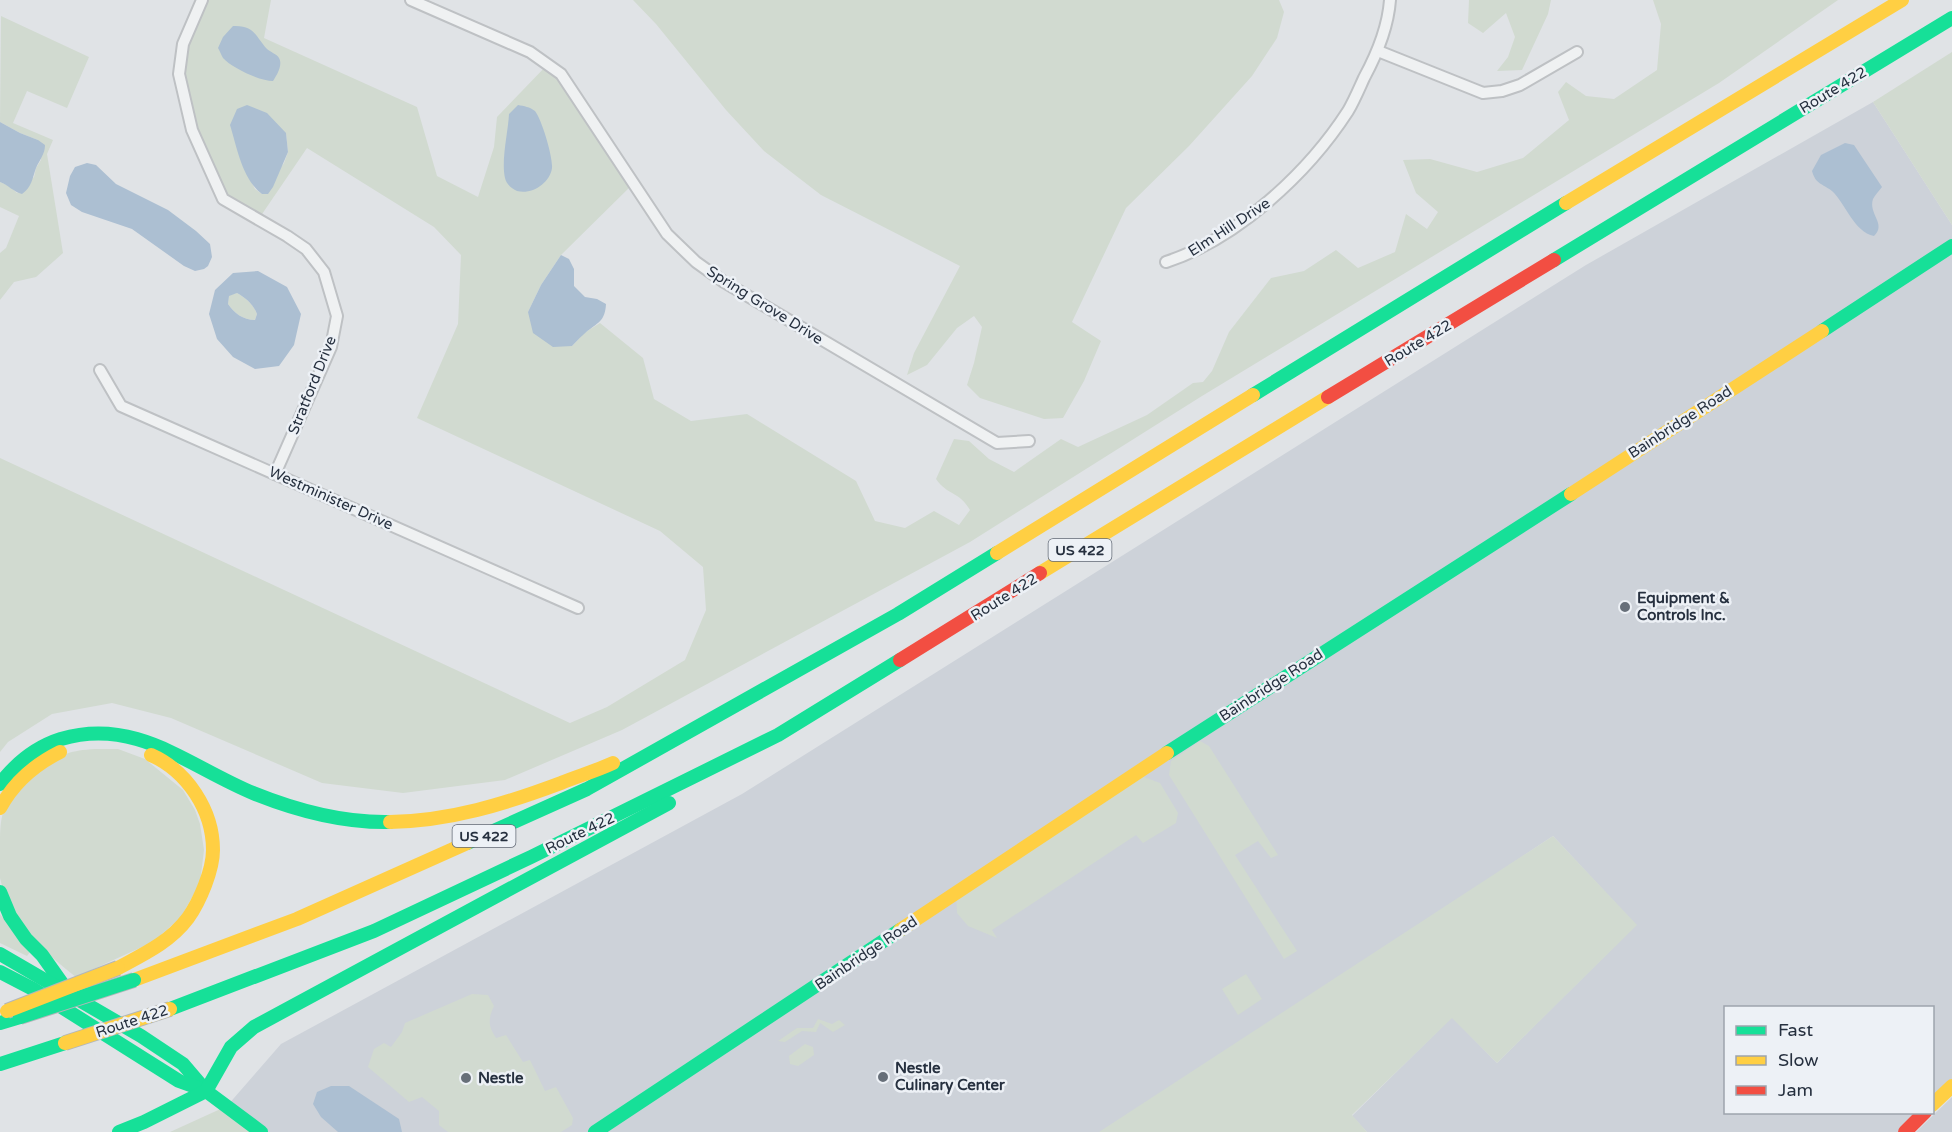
<svg xmlns="http://www.w3.org/2000/svg" width="1952" height="1132" font-family="'Varela Round',sans-serif">
<style>
.built{fill:#cdd2d9}
.green{fill:#d1dad0;fill-rule:evenodd}
.water{fill:#acbfd2;fill-rule:evenodd}
.lines{fill:none;stroke-linecap:round;stroke-linejoin:round}
.street-casing{stroke:#bec1c4;stroke-width:14}
.street{stroke:#eff1f2;stroke-width:10}
.fast{stroke:#16e098;stroke-width:14}
.slow{stroke:#ffcf43;stroke-width:14}
.jam{stroke:#f24e42;stroke-width:14}
.fast-bridge-casing{stroke:#b2b6ba;stroke-width:16;stroke-linecap:butt}
.slow-bridge-casing{stroke:#b2b6ba;stroke-width:16;stroke-linecap:butt}
.fast-bridge{stroke:#16e098;stroke-width:14}
.slow-bridge{stroke:#ffcf43;stroke-width:14}
.poi-dot{fill:#676f79;stroke:#edf1f6;stroke-width:2}
.labels{text-anchor:middle;stroke-width:5;stroke-linejoin:round;paint-order:stroke}
.shield{fill:#edf1f6;stroke:#626a76;stroke-width:1.5}
.shield-label{font-size:14px;font-weight:bold;fill:#26303f}
.street-label{font-size:15px;fill:#26303f;stroke:#edf1f6}
.poi-label{font-size:15px;font-weight:bold;fill:#26303f;stroke:#edf1f6;text-anchor:start}
</style>
<rect width="100%" height="100%" fill="#e0e3e6"/>
<g class="built">
<path d="M 1873,102 L 1952,225 L 1952,1086 L 1933,1105 L 1932,1008 L 1726,1008 L 1726,1112 L 1925,1113 L 1905,1132 L 1367,1132 L 1352,1116 L 1452,1017 L 1497,1063 L 1636,925 L 1553,836 L 1108,1132 L 261,1132 L 227,1106 L 281,1044 L 742,794 L 1586,265 Z"/>
<path d="M 1952,1097 L 1952,1132 L 1916,1132 Z"/>
</g>
<g class="green">
<path d="M 202,0 L 271,0 L 264,38 L 417,107 L 437,176 L 478,197 L 494,147 L 497,117 L 548,64 L 634,183 L 561,255 L 541,285 L 528,312 L 572,346 L 584,333 L 600,323 L 643,358 L 654,399 L 691,421 L 747,414 L 856,481 L 875,521 L 905,528 L 934,511 L 959,525 L 970,510 C 959,491 948,496 936,479 L 954,439 L 969,441 L 989,459 L 1014,472 L 1061,439 L 1078,447 L 1147,415 L 1193,383 L 1203,382 L 1212,371 L 1229,332 L 1271,278 L 1304,271 L 1336,250 L 1358,268 L 1395,252 L 1406,214 L 1427,229 L 1438,212 L 1416,193 L 1403,160 L 1430,159 L 1477,172 L 1523,158 L 1569,120 L 1558,92 L 1566,82 L 1586,96 L 1614,99 L 1657,70 L 1661,24 L 1653,0 L 1838,0 L 1719,83 L 1202,396 L 970,542 L 622,730 L 505,780 L 403,793 L 322,783 L 171,718 L 112,703 L 52,714 L 8,742 L 0,752 L 0,458 L 570,723 L 607,707 L 685,660 L 706,610 L 703,567 L 660,531 L 417,418 L 458,324 L 461,255 L 434,227 L 307,148 L 258,220 L 223,199 L 210,167 L 179,74 ZM 286,133 L 288,152 L 284,163 L 262,194 L 255,189 L 244,167 Z"/>
<path d="M 633,0 L 1279,0 L 1284,12 L 1277,38 L 1252,76 L 1189,146 L 1126,208 L 1072,322 L 1101,341 L 1084,381 L 1063,418 L 1044,419 L 980,398 L 967,385 L 974,363 L 982,327 L 974,316 L 957,328 L 927,365 L 907,375 L 914,353 L 960,266 L 821,195 L 764,151 L 726,110 L 656,24 Z"/>
<path d="M 1469,0 L 1551,0 L 1548,14 L 1522,70 L 1497,71 L 1508,57 L 1515,37 L 1506,13 L 1483,33 L 1468,23 Z"/>
<path d="M 1,16 L 89,57 L 67,108 L 27,91 L 13,123 L 53,140 L 47,154 L 63,253 L 36,277 L 14,282 L 0,300 L 0,253 L 6,248 L 19,216 L 0,207 L 0,182 L 10,186 L 17,193 L 34,177 L 36,168 L 41,160 L 38,140 L 20,133 L 0,122 Z"/>
<path d="M 1952,52 L 1952,225 L 1873,102 Z"/>
<path d="M 237,293 C 246,298 253,304 257,314 L 255,320 C 243,320 234,313 228,304 L 229,295 Z"/>
<path d="M 1200,741 L 1209,746 L 1278,855 L 1271,858 L 1258,841 L 1235,855 L 1297,951 L 1284,959 L 1169,775 L 1171,761 Z"/>
<path d="M 95,749 L 118,749 L 145,759 L 183,790 L 195,810 L 200,824 L 204,850 L 200,883 L 181,917 L 153,942 L 76,977 C 44,952 9,920 0,878 C 0,868 0,856 0,846 C 0,810 3,802 31,779 C 55,758 61,751 95,749 Z"/>
<path d="M 1136,774 L 1160,783 L 1178,813 L 1176,823 L 1143,843 L 1136,835 L 992,930 L 997,938 L 968,926 L 957,913 L 956,894 Z"/>
<path d="M 1553,836 L 1637,925 L 1497,1063 L 1452,1018 L 1352,1115 L 1367,1132 L 1099,1132 Z"/>
<path d="M 0,914 L 30,952 L 27,956 L 0,943 Z"/>
<path d="M 1246,974 L 1262,999 L 1238,1015 L 1222,989 Z"/>
<path d="M 472,994 L 488,995 L 494,1006 C 488,1019 488,1026 496,1038 L 506,1035 L 523,1062 L 530,1060 L 545,1091 L 556,1087 L 573,1118 L 572,1125 L 561,1132 L 448,1132 L 439,1125 L 439,1111 L 422,1097 L 409,1102 L 368,1067 L 374,1049 L 384,1043 L 391,1047 L 402,1032 L 405,1023 Z"/>
<path d="M 818,1019 L 832,1024 L 839,1020 L 845,1025 L 833,1032 L 820,1023 L 816,1032 L 802,1031 L 785,1042 L 778,1041 L 797,1028 L 813,1028 Z"/>
<path d="M 805,1044 L 813,1047 L 814,1055 L 798,1066 L 790,1064 L 789,1056 Z"/>
<path d="M 227,1106 L 261,1132 L 170,1132 Z"/>
</g>
<g class="water">
<path d="M 233,26 C 255,25 255,36 267,49 C 270,52 277,54 279,58 C 283,65 277,75 273,81 C 260,81 232,68 223,58 C 221,55 220,51 218,48 L 223,37 Z"/>
<path d="M 247,105 L 267,113 L 286,133 L 288,152 L 273,187 L 268,194 L 262,194 C 242,179 237,147 230,125 L 237,109 Z"/>
<path d="M 518,105 C 524,106 530,107 535,111 C 542,120 553,157 552,168 C 550,183 532,195 517,191 C 512,189 506,184 505,178 C 501,160 508,133 509,114 Z"/>
<path d="M 0,122 L 20,133 L 38,140 L 45,145 C 45,154 40,159 36,168 C 32,179 32,187 22,194 C 14,192 8,185 0,182 Z"/>
<path d="M 1845,143 L 1854,145 L 1882,187 C 1879,191 1875,195 1873,199 C 1868,214 1887,224 1874,236 C 1854,232 1846,204 1832,191 C 1822,183 1816,185 1812,171 L 1821,155 Z"/>
<path d="M 87,163 L 96,165 L 116,184 L 168,210 L 196,231 L 210,244 L 212,257 L 208,266 L 204,269 L 195,271 L 184,266 L 132,229 L 82,212 L 71,205 L 66,193 L 70,176 L 75,167 Z"/>
<path d="M 561,255 L 569,259 L 574,269 L 574,286 L 585,297 L 597,299 L 606,304 C 605,324 595,323 583,335 C 579,338 576,342 572,346 L 553,347 L 533,333 L 528,312 L 541,285 Z"/>
<path d="M 258,271 L 287,287 L 301,314 L 294,345 L 279,366 L 255,369 L 233,357 L 217,339 L 209,314 L 215,290 L 233,273 ZM 237,293 C 246,298 253,304 257,314 L 255,320 C 243,320 234,313 228,304 L 229,296 Z"/>
<path d="M 331,1086 L 349,1086 L 399,1119 L 402,1132 L 338,1132 L 321,1117 L 313,1104 L 317,1092 Z"/>
</g>
<g class="lines">
<defs>
<g id="street">
<path d="M 202,0 L 183,44 L 179,74 L 192,130 L 223,199 L 287,236 L 306,249 L 324,272 L 337,316 L 331,347 L 275,474"/>
<path d="M 411,0 L 530,52 L 561,74 L 667,234 L 696,262 L 724,282 L 997,443 L 1029,441"/>
<path d="M 1378,51 L 1483,93 L 1502,91 L 1520,85 L 1577,52"/>
<path d="M 1166,262 C 1237,239 1308,173 1348,111 C 1354,101 1359,89 1364,78 C 1377,54 1388,28 1390,0"/>
<path d="M 100,370 L 121,406 L 578,608"/>
</g>
</defs>
<use href="#street" class="street-casing"/>
<use href="#street" class="street"/>
<g class="fast">
<path d="M 1554,260 L 1952,18"/>
<path d="M 1822,331 L 1952,246"/>
<path d="M 1253,395 L 1566,203"/>
<path d="M 1167,753 L 1571,494"/>
<path d="M 0,784 C 16,763 36,747 61,739 C 136,717 188,766 253,793 C 295,810 344,823 390,822"/>
<path d="M 467,843 L 587,789 L 898,614 L 997,553"/>
<path d="M 0,892 L 10,916 L 26,939 L 42,955 L 71,996"/>
<path d="M 0,954 L 141,1036 L 183,1064 L 206,1091 L 261,1132"/>
<path d="M 0,972 L 33,989 L 179,1081 L 204,1090"/>
<path d="M 170,1009 L 374,931 L 531,857 L 778,735 L 900,660"/>
<path d="M 0,1023 L 20,1017"/>
<path d="M 0,1064 L 65,1043"/>
<path d="M 119,1132 L 144,1122 L 206,1091 L 231,1047 L 254,1027 L 669,803"/>
<path d="M 595,1132 L 900,930"/>
</g>
<g class="slow">
<path d="M 1566,203 L 1902,0"/>
<path d="M 1571,494 L 1822,331"/>
<path d="M 997,553 L 1253,395"/>
<path d="M 1040,573 L 1328,397"/>
<path d="M 0,808 C 14,782 34,765 60,752"/>
<path d="M 390,822 C 450,821 505,804 561,783 C 578,776 596,771 613,763"/>
<path d="M 900,930 L 1167,753"/>
<path d="M 118,968 C 144,954 170,942 188,918 C 200,901 213,870 213,850 C 213,810 187,771 151,755"/>
<path d="M 134,980 L 297,919 L 467,843"/>
<path d="M 1932,1105 L 1952,1086"/>
</g>
<g class="jam">
<path d="M 1328,397 L 1554,260"/>
<path d="M 900,660 L 1040,573"/>
<path d="M 1905,1132 L 1925,1112"/>
</g>
<defs>
<path id="fast-bridge" d="M 20,1017 L 134,980"/>
<g id="slow-bridge">
<path d="M 7,1011 L 118,968"/>
<path d="M 65,1043 L 170,1009"/>
</g>
</defs>
<use href="#fast-bridge" class="fast-bridge-casing"/>
<use href="#slow-bridge" class="slow-bridge-casing"/>
<use href="#fast-bridge" class="fast-bridge"/>
<use href="#slow-bridge" class="slow-bridge"/>
</g>
<g class="poi-dot">
<circle cx="1625" cy="607" r="6"/>
<circle cx="883" cy="1077" r="6"/>
<circle cx="466" cy="1078" r="6"/>
</g>
<g class="labels">
<g class="shield">
<rect x="1048.5" y="539" width="63" height="22" rx="4.5"/>
<rect x="452.5" y="825" width="63" height="22" rx="4.5"/>
</g>
<g class="shield-label">
<text x="1080" y="555">US 422</text>
<text x="484" y="841">US 422</text>
</g>
<g class="street-label">
<text transform="translate(1833 90) rotate(-31)" y="5">Route 422</text>
<text transform="translate(1229 227) rotate(-33)" y="5">Elm Hill Drive</text>
<text transform="translate(765 305) rotate(32)" y="5">Spring Grove Drive</text>
<text transform="translate(1418 343) rotate(-31)" y="5">Route 422</text>
<text transform="translate(312 385) rotate(-68)" y="5">Stratford Drive</text>
<text transform="translate(1680 422) rotate(-33)" y="5">Bainbridge Road</text>
<text transform="translate(331 498) rotate(24)" y="5">Westminister Drive</text>
<text transform="translate(1004 597) rotate(-32)" y="5">Route 422</text>
<text transform="translate(1271 685) rotate(-33)" y="5">Bainbridge Road</text>
<text transform="translate(580 833) rotate(-26)" y="5">Route 422</text>
<text transform="translate(866 953) rotate(-34)" y="5">Bainbridge Road</text>
<text transform="translate(132 1021) rotate(-18)" y="5">Route 422</text>
</g>
<g class="poi-label">
<text x="1637" y="603">Equipment &amp;<tspan x="1637" dy="17">Controls Inc.</tspan></text>
<text x="895" y="1073">Nestle<tspan x="895" dy="17">Culinary Center</tspan></text>
<text x="478" y="1083">Nestle</text>
</g>
</g>
<rect x="1724" y="1006" width="210" height="108" fill="#edf1f6" stroke="#9da4ad" stroke-width="1.5"/>
<rect x="1736" y="1026" width="30" height="9" fill="#16e098" stroke="#9da4ad" stroke-width="1.5"/>
<text x="1778" y="1036" font-size="18" fill="#26303f">Fast</text>
<rect x="1736" y="1056" width="30" height="9" fill="#ffcf43" stroke="#9da4ad" stroke-width="1.5"/>
<text x="1778" y="1066" font-size="18" fill="#26303f">Slow</text>
<rect x="1736" y="1086" width="30" height="9" fill="#f24e42" stroke="#9da4ad" stroke-width="1.5"/>
<text x="1778" y="1096" font-size="18" fill="#26303f">Jam</text>
</svg>
